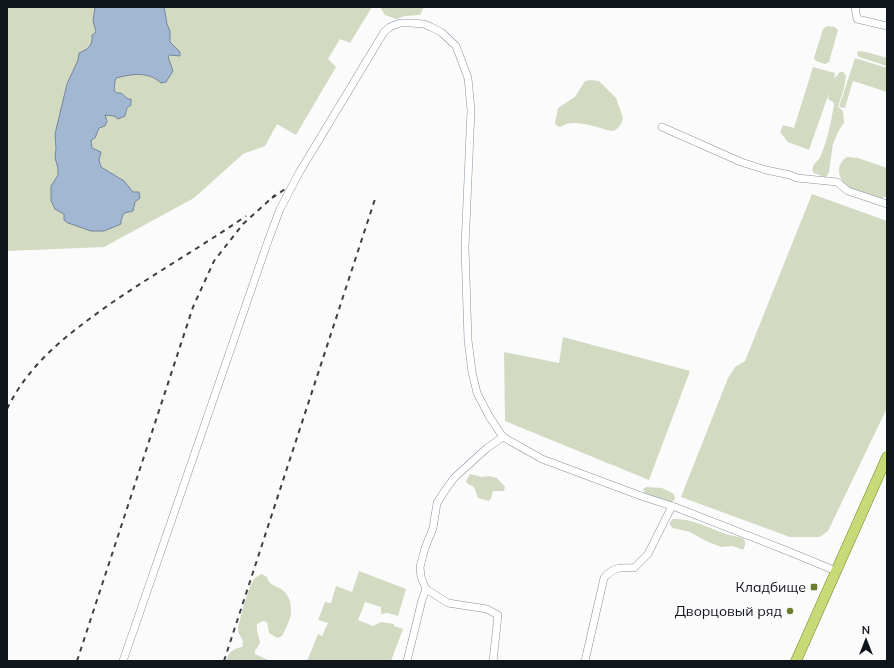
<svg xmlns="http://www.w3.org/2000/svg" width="894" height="668" font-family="Mulish,sans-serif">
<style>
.green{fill:#d3dac2}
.water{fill:#a2b7d2;stroke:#76869b}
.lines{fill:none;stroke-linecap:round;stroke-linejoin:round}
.street-casing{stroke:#8592a3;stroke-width:8}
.primary-casing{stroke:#6f851d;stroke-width:11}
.street{stroke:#fff;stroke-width:7}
.primary{stroke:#c7da77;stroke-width:10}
.rail{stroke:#3c3f45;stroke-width:2;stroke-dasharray:5 5;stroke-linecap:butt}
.poi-dot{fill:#6a7d2d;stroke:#fbfbfb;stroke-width:1.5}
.labels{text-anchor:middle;stroke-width:4;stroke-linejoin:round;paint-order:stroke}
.poi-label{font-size:14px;fill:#11151c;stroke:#fbfbfb;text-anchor:end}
</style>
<rect width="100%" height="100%" fill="#fbfbfb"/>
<g class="green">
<path d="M 7,7 L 372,7 L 350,43 L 340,39 L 328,59 L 336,67 L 296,135 L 277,124 L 265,146 L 243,154 L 194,198 L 104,247 L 7,251 Z"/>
<path d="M 380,7 L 424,7 L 420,15 L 405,16 L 396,19 L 385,15 Z"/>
<path d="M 827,26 L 835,27 L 838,30 L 829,62 L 825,64 L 816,61 L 814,58 L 823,29 Z"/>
<path d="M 858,51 L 866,52 L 887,58 L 887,66 L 859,57 L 857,54 Z"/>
<path d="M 855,58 L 887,68 L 887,92 L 853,81 L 845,108 L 839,107 Z"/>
<path d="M 813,67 L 835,73 L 834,79 L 840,72 L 843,72 L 846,76 L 844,88 L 838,107 L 843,111 L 844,123 L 839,130 L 833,144 L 829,172 L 827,176 L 824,177 L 814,173 C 809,165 819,162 821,155 C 828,139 831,121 834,105 L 833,102 L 828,99 L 829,93 L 809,150 L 788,142 L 780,132 L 783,125 L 794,128 Z"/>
<path d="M 590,80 L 599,81 L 616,98 L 623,118 C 622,124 618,130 612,131 C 597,128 574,117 560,127 L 557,126 L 555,123 L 558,108 L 575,97 L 585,81 Z"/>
<path d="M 847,157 L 858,158 L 887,168 L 887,196 L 880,199 L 850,189 C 838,180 834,166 847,157 Z"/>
<path d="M 812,194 L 887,221 L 887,408 L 828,531 L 820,537 L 790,537 L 681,497 L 728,378 L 735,367 L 745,361 Z"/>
<path d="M 563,337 L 690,371 L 649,480 L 505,421 L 504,352 L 559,363 Z"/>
<path d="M 470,474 L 482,477 L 489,476 L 497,478 L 505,487 L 504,491 L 493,491 L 491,498 L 489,501 L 478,498 L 474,487 L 468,484 L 466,481 Z"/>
<path d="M 646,487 L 662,488 L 674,494 L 675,499 L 671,503 L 645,494 L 643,489 Z"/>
<path d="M 673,519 C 692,518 708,528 726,534 C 732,536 739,536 744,539 C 746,544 745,546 743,550 L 733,546 L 721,547 L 704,540 L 690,532 L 673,528 L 670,525 L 670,522 Z"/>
<path d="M 359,571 L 406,589 L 398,616 L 388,613 L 381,614 L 381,607 L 365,602 L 358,620 L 373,626 L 381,622 L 394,624 L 394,626 L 403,629 L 391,661 L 307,661 L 318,634 L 322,636 L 328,623 L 318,620 L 325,602 L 331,603 L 336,586 L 352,592 Z"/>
<path d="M 262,574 L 267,577 C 269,585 274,585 281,589 C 290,594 293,608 290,618 C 288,624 285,630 282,636 L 277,638 L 269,633 L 267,622 L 263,621 L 257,624 C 256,631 259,636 260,643 L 255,651 L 255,654 L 270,661 L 226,661 C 229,652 232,649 242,647 C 245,639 239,637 238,630 C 238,624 250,582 254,579 C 256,577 259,575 262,574 Z"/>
</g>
<path class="water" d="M 95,7 L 164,7 L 167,24 L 170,31 L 170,42 L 180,52 L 180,56 L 170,55 L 168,57 L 173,71 L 166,82 L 161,83 C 148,71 132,74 116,78 L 115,81 L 114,91 L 117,93 L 121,93 L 128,99 L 131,99 L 131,105 L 127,108 L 125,116 L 118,119 L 114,116 L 105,115 L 107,121 L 105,126 L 99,128 L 95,138 L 91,140 L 92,148 L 101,152 L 99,160 L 101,167 L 124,181 L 133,192 L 139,192 L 140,198 L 135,202 L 133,211 L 124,213 L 121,220 L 121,224 L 104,231 L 91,231 L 68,223 L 64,220 L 64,214 L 55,209 L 51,201 L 51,186 L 58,175 L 58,168 L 55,158 L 56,148 L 55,134 L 67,84 L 78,60 L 79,53 C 88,49 93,46 92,35 L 96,32 L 93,21 Z"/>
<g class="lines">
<defs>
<g id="street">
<path d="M 855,7 L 857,19 L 887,26"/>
<path d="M 662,127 L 741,162 L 766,170 L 790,175 L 797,178 L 837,182 L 848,191 L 887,204"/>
<path d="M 123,661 L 268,241 L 280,209 L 299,173 L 384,32 L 390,27 L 400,23 L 411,23 L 424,24 L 431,27 L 441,32 L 456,46 L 468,78 L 471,110 L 465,247 L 468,340 L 472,372 L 477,393 L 489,416 L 503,437 L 542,459 L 641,496 L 675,507 L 790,552 L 836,571"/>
<path d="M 407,661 L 422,600 L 426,589"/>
<path d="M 493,661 L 498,615 L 487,609 L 448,603 L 426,589 L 421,577 L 420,567 L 425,548 L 433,528 L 437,503 L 444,492 L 454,478 L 487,448 L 503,437"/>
<path d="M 585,661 L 604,578 C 613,567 621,567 634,568 L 648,554 L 672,506"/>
</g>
<path id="primary" d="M 796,661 L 887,457"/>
</defs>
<use href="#street" class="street-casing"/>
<use href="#primary" class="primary-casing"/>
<use href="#street" class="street"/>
<use href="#primary" class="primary"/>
<g class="rail">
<path d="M 272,198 L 285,189"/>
<path d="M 7,409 C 30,362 68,334 110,304 C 155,273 201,247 246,216"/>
<path d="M 77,661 L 193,307 L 214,261 L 243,224 L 275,195"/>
<path d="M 224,661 L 376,196"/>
</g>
</g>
<g class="poi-dot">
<rect x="810" y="583" width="8" height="8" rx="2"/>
<circle cx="790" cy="611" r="4"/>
</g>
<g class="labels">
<g class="poi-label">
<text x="806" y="592">Кладбище</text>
<text x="782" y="616">Дворцовый ряд</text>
</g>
</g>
<rect width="894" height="668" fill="none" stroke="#11151c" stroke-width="16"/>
<g transform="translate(866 640)" stroke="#fbfbfb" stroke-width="3" paint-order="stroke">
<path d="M0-3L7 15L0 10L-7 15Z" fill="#11151c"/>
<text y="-6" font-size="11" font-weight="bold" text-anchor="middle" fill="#11151c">N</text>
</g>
</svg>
